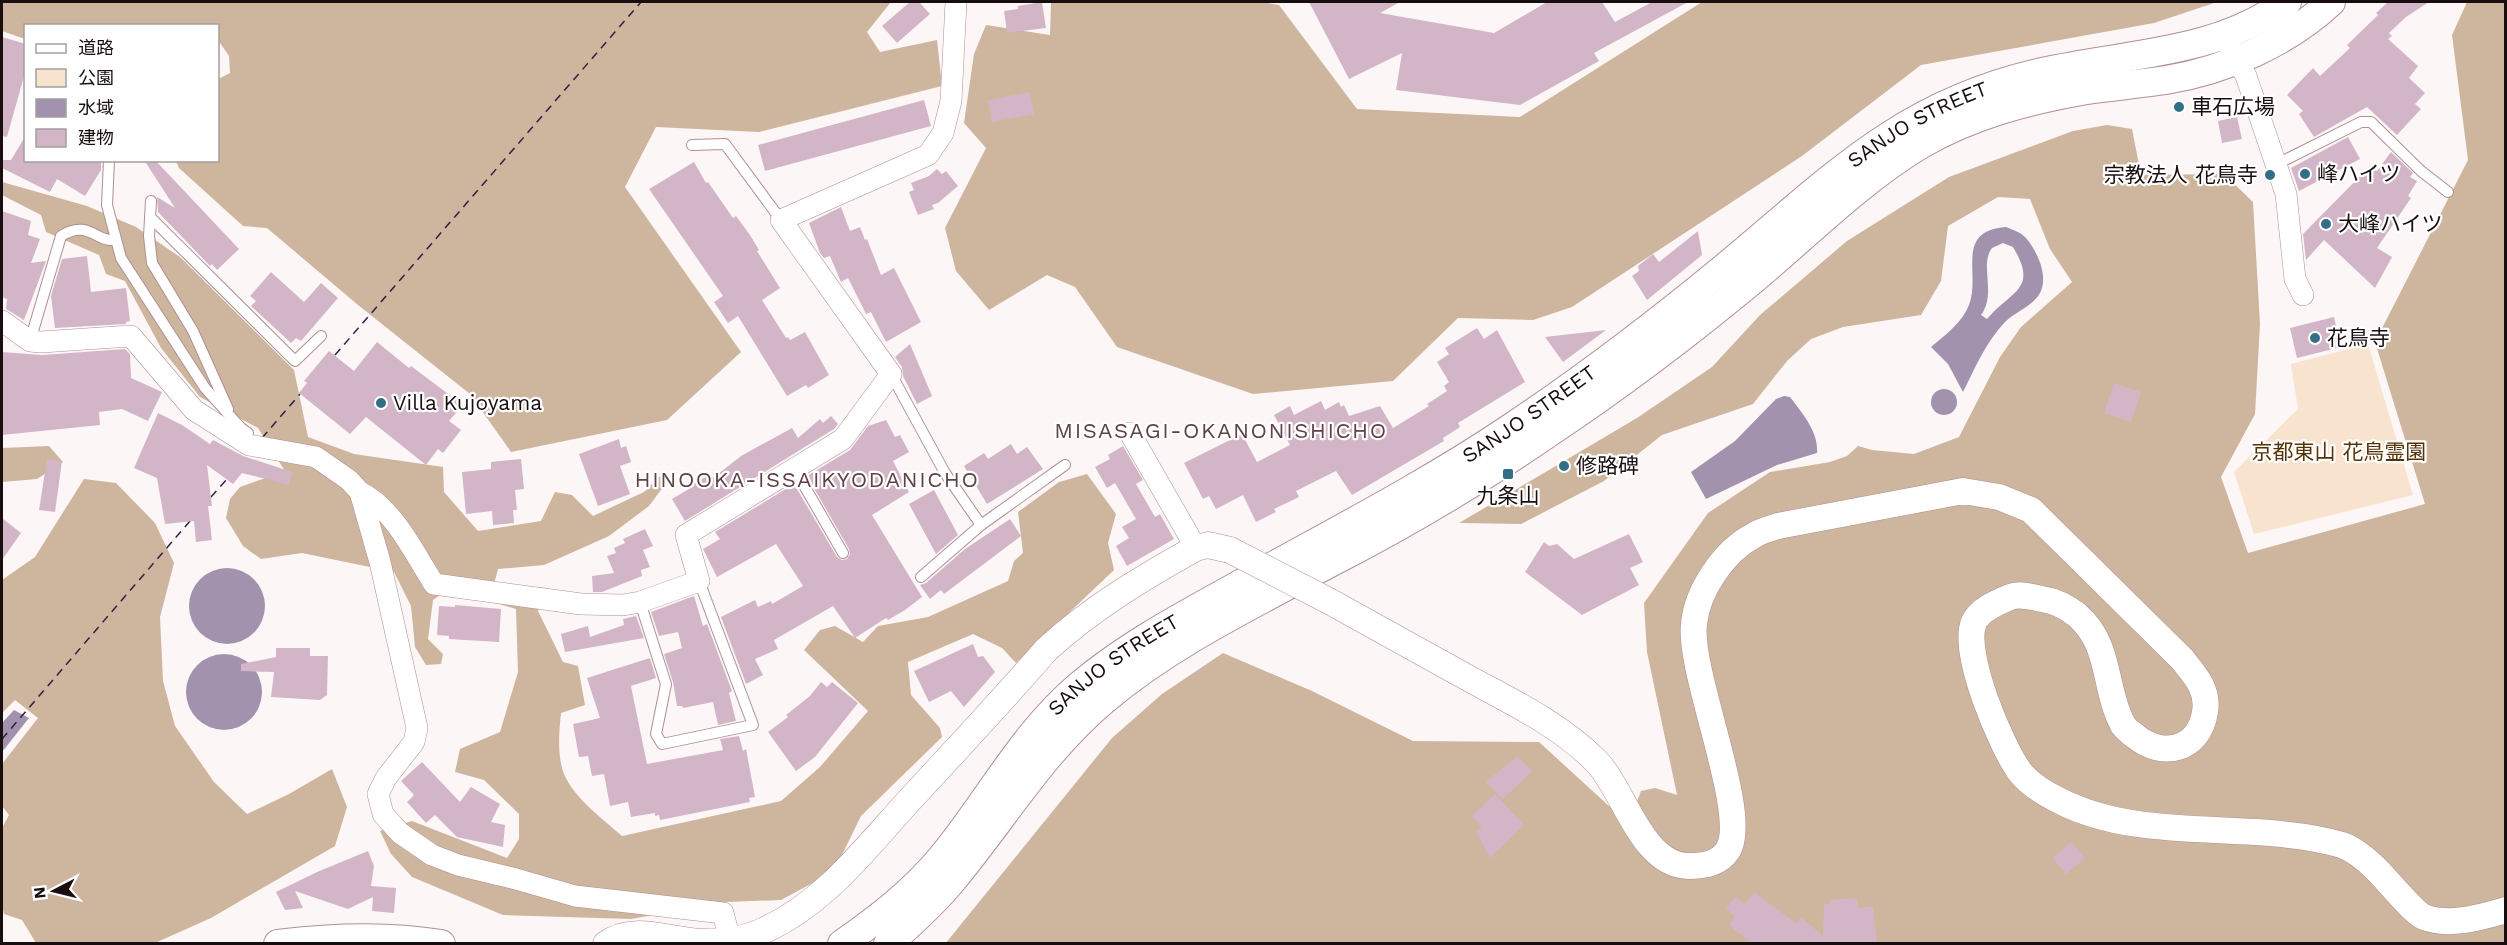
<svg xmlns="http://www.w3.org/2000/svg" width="2507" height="945" font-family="'Work Sans','Noto Sans JP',sans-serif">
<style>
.green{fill:#f8e3ce}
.forest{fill:#ceb59d}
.water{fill:#a392ae;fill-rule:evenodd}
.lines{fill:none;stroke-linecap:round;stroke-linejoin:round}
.ferry{stroke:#351d43;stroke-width:1.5;stroke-dasharray:8 6;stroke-linecap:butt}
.building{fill:#d2b6c7}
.service-casing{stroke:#b08f93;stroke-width:12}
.minor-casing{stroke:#b08f93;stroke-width:22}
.tertiary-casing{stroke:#b08f93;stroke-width:27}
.secondary-casing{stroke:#b08f93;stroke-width:30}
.service{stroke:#fff;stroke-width:10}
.minor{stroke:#fff;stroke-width:21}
.tertiary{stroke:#fff;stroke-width:26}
.secondary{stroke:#fff;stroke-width:28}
.tertiary-bridge-casing{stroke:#b08f93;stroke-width:27;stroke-linecap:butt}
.tertiary-bridge{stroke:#fff;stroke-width:26}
.poi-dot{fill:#326e85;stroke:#fff;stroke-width:2}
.labels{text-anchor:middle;stroke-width:4.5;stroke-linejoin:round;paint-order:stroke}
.poi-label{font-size:21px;fill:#180d0f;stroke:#fff;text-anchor:start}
.street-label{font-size:21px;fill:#180d0f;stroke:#fff}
.park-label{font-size:21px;fill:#553306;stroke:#fff}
.neighbourhood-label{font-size:22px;letter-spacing:1.5px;fill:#5f4246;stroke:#fff}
</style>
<rect width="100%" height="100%" fill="#fdf6f7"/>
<path class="green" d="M 2368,344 L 2413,495 L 2254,534 L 2234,472 L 2298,409 L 2291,364 Z"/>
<g class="forest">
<path d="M 2,2 L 891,2 L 867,32 L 880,52 L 937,40 L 942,86 L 759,132 L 656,127 L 625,187 L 741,352 L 667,420 L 511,452 L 470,394 L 358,305 L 267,228 L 243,226 L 179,168 L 176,161 L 218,160 L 218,79 L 230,73 L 229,56 L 218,40 L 218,26 L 26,26 L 25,39 L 2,31 Z"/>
<path d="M 1051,2 L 1262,2 L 1279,5 L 1357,109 L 1520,117 L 1702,2 L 2217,2 L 2154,23 L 1921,65 L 1802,156 L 1572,307 L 1533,320 L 1458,318 L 1393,381 L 1253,394 L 1117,347 L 1075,287 L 1047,275 L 989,310 L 956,271 L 945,228 L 986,148 L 964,123 L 974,54 L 986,25 L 1050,35 Z"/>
<path d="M 2467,2 L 2505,2 L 2505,943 L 945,944 L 1112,738 L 1162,694 L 1223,653 L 1312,691 L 1413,741 L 1539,742 L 1609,806 L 1636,804 L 1641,791 L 1655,788 L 1677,795 L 1647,652 L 1644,603 L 1708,513 L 1770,472 L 1830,462 L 1847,456 L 1858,446 L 1872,450 L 1914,454 L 1959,437 L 2000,357 L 2021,327 L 2072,282 L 2050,249 L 2030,199 L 1998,197 L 1948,226 L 1941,281 L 1921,315 L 1843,327 L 1811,339 L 1787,361 L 1753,404 L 1662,435 L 1604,481 L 1521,524 L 1459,523 L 1637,418 L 1712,367 L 1760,315 L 1847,241 L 1949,177 L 2073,131 L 2107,125 L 2132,129 L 2141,175 L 2224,174 L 2253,202 L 2260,324 L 2255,414 L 2221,477 L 2248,553 L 2425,504 L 2375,342 L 2468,160 L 2452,35 Z"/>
<path d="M 2,182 L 87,206 L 136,227 L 180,257 L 294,370 L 308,437 L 354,454 L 443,467 L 444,492 L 478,531 L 541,521 L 555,492 L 572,495 L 593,516 L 644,492 L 660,476 L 669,479 L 649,506 L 609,536 L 544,565 L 498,569 L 494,584 L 547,588 L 538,611 L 563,662 L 578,666 L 585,705 L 561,713 C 559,732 557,756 564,774 C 574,798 603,819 622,836 L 781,801 L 820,767 L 868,711 L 804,650 L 820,630 L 835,626 L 863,642 L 878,626 L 928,617 L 1008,581 L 1014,561 L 1023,553 L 1018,512 L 1059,482 L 1087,474 L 1116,514 L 1108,543 L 1114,570 L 1016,663 L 1002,648 L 973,634 L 908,662 L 911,695 L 940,728 L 942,737 L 861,816 L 841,857 L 820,879 L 781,900 L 726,902 L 631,919 L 503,915 L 412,877 L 391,854 L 380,831 L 412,821 L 507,858 L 519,839 L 519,814 L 484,780 L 455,772 L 460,749 L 500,732 L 518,672 L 516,609 L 486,600 L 466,577 L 433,600 L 428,639 L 443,654 L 441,664 L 426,665 L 415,647 L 411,606 L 394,572 L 302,553 L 261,559 L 243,546 L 226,518 L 230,499 L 240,487 L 285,471 L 258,428 L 200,397 L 161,348 L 125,281 L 106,274 L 99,255 L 46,232 L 41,215 L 2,195 Z"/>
<path d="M 49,446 L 63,462 L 37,479 L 2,482 L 2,448 Z"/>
<path d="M 84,479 L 116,483 L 155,523 L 174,563 L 160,617 L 163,681 L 175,726 L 214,782 L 247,814 L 289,794 L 332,769 L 347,807 L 335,846 L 211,918 L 155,943 L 36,943 L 22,920 L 4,914 L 2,905 L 2,828 L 9,815 L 2,806 L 2,764 L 38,718 L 15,700 L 2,713 L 2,580 L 35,557 Z"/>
</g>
<g class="water">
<path d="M 2006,227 C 2013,230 2021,232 2026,238 C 2037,251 2049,276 2040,293 C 2033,306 2016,311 2005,322 C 1986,342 1975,368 1963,392 L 1948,364 L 1931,347 C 1945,335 1962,323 1969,305 C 1981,274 1954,231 2006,227 ZM 2003,243 L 2013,247 C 2039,290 2011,290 1987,319 L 1981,315 C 1997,293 1979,265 1992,248 Z"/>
<circle cx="1944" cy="402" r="13"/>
<path d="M 1784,396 L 1790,397 C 1802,413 1819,432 1817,453 L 1777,465 L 1706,499 L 1691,472 L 1735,441 L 1776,399 Z"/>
<circle cx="227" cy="606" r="38"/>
<circle cx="224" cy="692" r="38"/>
<path d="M 14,710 L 29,718 L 2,752 L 2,723 Z"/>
</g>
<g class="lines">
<g class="ferry">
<path d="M 335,355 L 641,2"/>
<path d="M 262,438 L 300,394"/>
<path d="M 211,497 L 228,478"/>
<path d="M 2,739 L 190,521"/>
</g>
</g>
<g class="building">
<path d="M 910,2 L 919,2 L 930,14 L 897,43 L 882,26 Z"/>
<path d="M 1042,2 L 1046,28 L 1007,33 L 1004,11 L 1018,9 L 1018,6 Z"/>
<path d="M 1309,2 L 1400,2 L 1380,13 L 1494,33 L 1547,2 L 1602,2 L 1615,22 L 1652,2 L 1688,2 L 1594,53 L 1599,61 L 1520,105 L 1396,90 L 1402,53 L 1349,79 Z"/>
<path d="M 2388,2 L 2429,2 L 2406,17 L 2389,33 L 2392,36 L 2388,39 L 2418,66 L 2409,78 L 2425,93 L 2415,104 L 2421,109 L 2397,135 L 2367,107 L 2314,137 L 2299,114 L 2303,111 L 2287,95 L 2313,68 L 2320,76 L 2350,48 L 2347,45 L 2378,15 L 2376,13 Z"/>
<path d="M 2,37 L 26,44 L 26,69 L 7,137 L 2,136 Z"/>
<path d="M 1030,92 L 1034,114 L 992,122 L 988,100 Z"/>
<path d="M 924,100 L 931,126 L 765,171 L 758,145 Z"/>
<path d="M 2237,117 L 2242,139 L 2222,143 L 2218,121 Z"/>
<path d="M 26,135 L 26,160 L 101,160 L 101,170 L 85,196 L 57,179 L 50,192 L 2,168 L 2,160 L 11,160 Z"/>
<path d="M 2348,137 L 2360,159 L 2299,191 L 2291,168 Z"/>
<path d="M 2391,152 L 2413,173 L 2410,177 L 2417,181 L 2408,196 L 2411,198 L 2377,248 L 2392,257 L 2375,288 L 2324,240 L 2306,260 L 2303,234 L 2370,166 L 2377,171 Z"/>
<path d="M 149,160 L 155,160 L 239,249 L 217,270 L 212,264 L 210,266 L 158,212 L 157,197 L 175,208 L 146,163 Z"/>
<path d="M 694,162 L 706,183 L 708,182 L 733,218 L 736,216 L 750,235 L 759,250 L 757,251 L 780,288 L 762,300 L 786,338 L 788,337 L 790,340 L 805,332 L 829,375 L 808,388 L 806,385 L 787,396 L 738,316 L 728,323 L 714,302 L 723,296 L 649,189 Z"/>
<path d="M 937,169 L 942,174 L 946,171 L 958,186 L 938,203 L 932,205 L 934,209 L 918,215 L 909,192 L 914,190 L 911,183 L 929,176 Z"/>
<path d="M 841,207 L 850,231 L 860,227 L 865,240 L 867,239 L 881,275 L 894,268 L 921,322 L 886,342 L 871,312 L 866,314 L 848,278 L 841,282 L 830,256 L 824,258 L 820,253 L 809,223 Z"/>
<path d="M 2,211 L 31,221 L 28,235 L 40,239 L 31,263 L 46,261 L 24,320 L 6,309 L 7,299 L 2,297 Z"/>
<path d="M 1698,231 L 1702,255 L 1647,300 L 1632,276 L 1639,271 L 1638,266 L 1653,254 L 1659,262 Z"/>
<path d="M 87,256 L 91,292 L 126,288 L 130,321 L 126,322 L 126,324 L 55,328 L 51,296 L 62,259 Z"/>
<path d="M 271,272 L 304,302 L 321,283 L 338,298 L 301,341 L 296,338 L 291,343 L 251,306 L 256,301 L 250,296 Z"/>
<path d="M 2334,317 L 2341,347 L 2297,358 L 2290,328 Z"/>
<path d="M 1477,328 L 1484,339 L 1497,330 L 1525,382 L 1458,423 L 1460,427 L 1443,438 L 1444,441 L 1352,495 L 1336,471 L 1296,491 L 1299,497 L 1274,509 L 1276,512 L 1256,522 L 1243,495 L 1216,509 L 1209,496 L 1203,499 L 1184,463 L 1242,434 L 1257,462 L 1290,445 L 1274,415 L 1290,406 L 1294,415 L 1321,401 L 1325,410 L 1339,402 L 1341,407 L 1344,405 L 1349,416 L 1380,406 L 1393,428 L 1429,406 L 1427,404 L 1447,391 L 1444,386 L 1449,382 L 1437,362 L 1449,354 L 1445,348 Z"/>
<path d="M 1606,330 L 1563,362 L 1545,337 Z"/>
<path d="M 377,342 L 409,368 L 411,366 L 463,405 L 449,421 L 461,430 L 443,453 L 438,449 L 426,465 L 366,417 L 350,434 L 299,393 L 307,383 L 304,381 L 329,351 L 354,371 Z"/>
<path d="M 910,344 L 932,396 L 917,404 L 903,376 L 902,367 L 895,357 Z"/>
<path d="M 125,349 L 130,354 L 131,378 L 162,392 L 148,421 L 122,409 L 99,412 L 100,425 L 2,435 L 2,352 L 42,355 Z"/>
<path d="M 2114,383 L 2141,392 L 2131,422 L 2104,413 Z"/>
<path d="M 158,413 L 182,425 L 210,444 L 213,440 L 243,456 L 292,472 L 289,485 L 242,473 L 233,484 L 207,465 L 212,506 L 208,506 L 212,540 L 196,542 L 194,521 L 165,524 L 157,478 L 134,468 Z"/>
<path d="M 831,416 L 838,424 L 834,429 L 685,521 L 672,499 L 694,486 L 693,484 L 711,474 L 713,478 L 741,456 L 792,428 L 798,438 L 820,419 L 823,423 Z"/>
<path d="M 886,420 L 895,437 L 900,435 L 909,452 L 893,461 L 909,492 L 872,515 L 922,597 L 905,610 L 888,620 L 886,618 L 855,638 L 833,606 L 774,640 L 778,649 L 755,659 L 763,675 L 746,684 L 721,617 L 755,600 L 758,607 L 771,601 L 772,604 L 803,586 L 776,544 L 717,577 L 703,549 L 720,539 L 715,532 L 794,484 L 837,557 L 842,560 L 847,559 L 850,554 L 849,549 L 807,476 L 850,450 L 868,426 Z"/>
<path d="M 619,439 L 621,448 L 626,446 L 631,462 L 620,466 L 630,494 L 598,506 L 579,454 Z"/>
<path d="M 1011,444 L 1017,454 L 1027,447 L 1043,469 L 987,504 L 964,466 L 984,453 L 988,459 Z"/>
<path d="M 1123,446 L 1143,480 L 1136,484 L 1155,517 L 1160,514 L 1174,539 L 1127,566 L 1116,546 L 1129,538 L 1122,527 L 1136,519 L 1115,483 L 1107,488 L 1095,467 L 1110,459 L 1108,455 Z"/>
<path d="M 47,459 L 62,461 L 55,512 L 39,510 Z"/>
<path d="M 521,459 L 524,489 L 515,490 L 517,510 L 513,510 L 514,523 L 493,525 L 492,511 L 466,514 L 462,472 L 491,469 L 491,462 Z"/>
<path d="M 934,490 L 958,535 L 936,554 L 909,504 Z"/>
<path d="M 2,518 L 21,533 L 2,560 Z"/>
<path d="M 1010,519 L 1021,536 L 944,594 L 941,590 L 930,599 L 920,585 L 926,583 L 965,549 Z"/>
<path d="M 645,529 L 653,546 L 643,550 L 650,567 L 641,570 L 642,576 L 602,592 L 593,592 L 592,576 L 614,573 L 607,556 L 616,553 L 614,548 L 625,543 L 623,539 Z"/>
<path d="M 1629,534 L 1643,562 L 1630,568 L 1639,585 L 1582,615 L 1525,572 L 1544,542 L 1549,546 L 1557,544 L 1574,559 Z"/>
<path d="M 694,596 L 703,626 L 707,624 L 732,691 L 729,693 L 736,721 L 718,725 L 713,702 L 683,708 L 682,706 L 677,706 L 673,682 L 664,654 L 682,648 L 678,632 L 659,636 L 651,612 Z"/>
<path d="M 455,605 L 501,609 L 499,642 L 449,639 L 449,636 L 437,635 L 439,606 L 455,607 Z"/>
<path d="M 636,616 L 644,638 L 565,652 L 561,634 L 588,626 L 590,637 L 624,625 L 623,619 Z"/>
<path d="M 973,644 L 978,657 L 983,656 L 995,672 L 964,707 L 951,691 L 929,702 L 914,671 Z"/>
<path d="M 276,648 L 310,648 L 310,656 L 328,656 L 327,695 L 320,700 L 271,697 L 274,672 L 241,671 L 241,664 L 276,657 Z"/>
<path d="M 650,658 L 656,678 L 631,686 L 647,764 L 723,750 L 720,739 L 739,736 L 743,751 L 746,749 L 755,797 L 749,798 L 750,802 L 660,820 L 659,815 L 655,816 L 655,813 L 631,817 L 628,802 L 610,806 L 604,774 L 592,776 L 588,756 L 579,757 L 573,724 L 600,718 L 587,678 Z"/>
<path d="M 821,682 L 827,687 L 832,682 L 858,703 L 815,757 L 796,771 L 768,732 L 788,717 L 786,715 L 810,696 Z"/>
<path d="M 1517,756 L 1532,771 L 1503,799 L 1486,782 Z"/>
<path d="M 422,762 L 460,802 L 471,787 L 500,804 L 491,822 L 505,825 L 503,847 L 457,837 L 435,815 L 426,823 L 407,802 L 414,795 L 401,781 Z"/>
<path d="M 1495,794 L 1524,825 L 1490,858 L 1476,832 L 1482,827 L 1472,816 Z"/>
<path d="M 2071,842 L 2085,858 L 2066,874 L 2053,858 Z"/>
<path d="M 368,851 L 374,866 L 371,886 L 396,888 L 394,913 L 372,911 L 373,897 L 348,909 L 295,891 L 303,908 L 285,910 L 276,892 L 317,872 Z"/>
<path d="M 1754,892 L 1796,923 L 1801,917 L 1823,936 L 1824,904 L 1830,904 L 1829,900 L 1857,898 L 1858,908 L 1873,906 L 1877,944 L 1752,944 L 1729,925 L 1735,917 L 1726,909 L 1735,897 L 1745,904 Z"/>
</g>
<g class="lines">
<defs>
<g id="service">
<path d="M 692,145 L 725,144 L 781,220"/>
<path d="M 109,160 L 107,205 L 121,258 L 205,388 L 241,428 L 248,433"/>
<path d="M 2275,165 L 2361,122 L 2371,122 L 2421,171 L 2448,192"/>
<path d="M 151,201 L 149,236 L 152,263 L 193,331 L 228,409"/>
<path d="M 150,217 L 295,361 L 321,336"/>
<path d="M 30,341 L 61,236 C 88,219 96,242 114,240"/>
<path d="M 891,374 L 945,473 L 981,525"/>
<path d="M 794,468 L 843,553"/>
<path d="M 921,577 L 981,525 L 1065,465"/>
<path d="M 640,602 L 666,684 L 656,734 L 662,744 L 753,725 L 699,581"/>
</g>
<g id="minor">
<path d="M 2230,47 L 2246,76 L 2286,194 L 2295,279 L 2303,295"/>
<path d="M 2,321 L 30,341 L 41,342 L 131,336 L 194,410 L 249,445 L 316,457 L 349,480 L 360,492 L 380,562 L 417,728 L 414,742 L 386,778 L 378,794 L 383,814 L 400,833 L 432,855 L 458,865 L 516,879 L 575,896 L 723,913 L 730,940"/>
<path d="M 1130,433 L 1196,548"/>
<path d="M 360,492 C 394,509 414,553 434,584 L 581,604 L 623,605 L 640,602 L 699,581 L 686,535 L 843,439 L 891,374 L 781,220 L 928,155 L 943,133 L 951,101 L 956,2"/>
</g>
<g id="tertiary">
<path d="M 1329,601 C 1375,626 1421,652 1468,678 C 1512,702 1559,724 1596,761 C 1624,789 1641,865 1688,866 C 1704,866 1719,864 1728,850 C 1750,814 1688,673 1694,624 C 1697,591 1724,551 1753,536 C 1760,531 1770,529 1778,526 L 1963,491 L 1999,497 L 2031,510 L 2182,659 C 2195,675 2209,690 2205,712 C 2199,750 2163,759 2135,736 C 2131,733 2126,729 2123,725 C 2103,688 2112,645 2077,615 C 2067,607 2055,601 2042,599 C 2031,597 2020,593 2010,597 C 1998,602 1980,609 1974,622 C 1961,652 2001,746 2020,772 C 2029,784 2046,794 2060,801 C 2145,844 2251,819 2342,845 C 2356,850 2367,860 2377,870 C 2387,880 2414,913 2424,917 C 2449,927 2481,917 2506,910"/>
<path d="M 606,944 C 633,923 672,942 703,942 C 723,942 747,939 765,930 C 824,903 863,851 906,804 C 953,753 1001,702 1047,649 C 1092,608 1142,578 1196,548 L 1208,545 L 1230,550"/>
</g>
<g id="secondary">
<path d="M 278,944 C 333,937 386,935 441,944"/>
<path id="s1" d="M 842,944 C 879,918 913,892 942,857 C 989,800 1022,734 1080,685 C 1130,643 1187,614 1244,582 C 1334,532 1426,485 1512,427 C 1585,378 1656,324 1724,268 C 1779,223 1830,174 1889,136 C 1940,103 1993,82 2052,70 C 2133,53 2217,53 2287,2"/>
<path d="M 888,944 C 910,924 932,905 951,882 C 1003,820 1041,753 1104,700 C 1172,643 1252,605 1330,563 C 1406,524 1480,480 1550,432 C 1619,386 1685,336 1748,284 C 1805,237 1857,183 1920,145 C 1971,115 2029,100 2087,90 C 2113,86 2140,84 2166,80 C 2226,70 2287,43 2331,2"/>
</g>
</defs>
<use href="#service" class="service-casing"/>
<use href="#minor" class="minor-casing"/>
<use href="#tertiary" class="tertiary-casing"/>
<use href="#secondary" class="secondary-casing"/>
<use href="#service" class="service"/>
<use href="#minor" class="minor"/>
<use href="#tertiary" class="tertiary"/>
<use href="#secondary" class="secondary"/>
<defs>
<path id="tertiary-bridge" d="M 1230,550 L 1329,601"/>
</defs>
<use href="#tertiary-bridge" class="tertiary-bridge-casing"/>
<use href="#tertiary-bridge" class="tertiary-bridge"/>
</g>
<g class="poi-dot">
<circle cx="2179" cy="107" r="6"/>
<circle cx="2305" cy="174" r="6"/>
<circle cx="2270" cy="175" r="6"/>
<circle cx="2326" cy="224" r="6"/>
<circle cx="2315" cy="338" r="6"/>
<circle cx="381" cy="403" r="6"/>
<circle cx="1564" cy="466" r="6"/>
<rect x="1502" y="468" width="12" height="12" rx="3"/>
</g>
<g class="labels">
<g class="poi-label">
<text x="2191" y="114">車石広場</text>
<text x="2317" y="181">峰ハイツ</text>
<text x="2258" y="182" text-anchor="end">宗教法人 花鳥寺</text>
<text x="2338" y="231">大峰ハイツ</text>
<text x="2327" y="345">花鳥寺</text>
<text x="393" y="410">Villa Kujoyama</text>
<text x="1576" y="473">修路碑</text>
<text x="1508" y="503" text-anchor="middle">九条山</text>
</g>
<g class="street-label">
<text dy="7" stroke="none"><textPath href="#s1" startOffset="1365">SANJO STREET</textPath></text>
<text dy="7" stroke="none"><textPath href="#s1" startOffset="879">SANJO STREET</textPath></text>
<text dy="7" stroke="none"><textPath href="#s1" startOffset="393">SANJO STREET</textPath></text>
</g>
<g class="park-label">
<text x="2339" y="459">京都東山 花鳥霊園</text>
</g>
<g class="neighbourhood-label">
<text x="1221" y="438">MISASAGI-OKANONISHICHO</text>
<text x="807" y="487">HINOOKA-ISSAIKYODANICHO</text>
</g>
</g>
<rect width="2507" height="945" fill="none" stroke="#180d0f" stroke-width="6"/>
<rect x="24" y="24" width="195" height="138" fill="#ffffff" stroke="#a39e9f" stroke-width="1.5"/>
<rect x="36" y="44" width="30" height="9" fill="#ffffff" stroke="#a39e9f" stroke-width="1.5"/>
<text x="78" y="54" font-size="18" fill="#180d0f">道路</text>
<rect x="36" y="69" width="30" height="18" fill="#f8e3ce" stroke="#a39e9f" stroke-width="1.5"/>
<text x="78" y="84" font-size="18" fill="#180d0f">公園</text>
<rect x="36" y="99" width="30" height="18" fill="#a392ae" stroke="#a39e9f" stroke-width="1.5"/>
<text x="78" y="114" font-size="18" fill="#180d0f">水域</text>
<rect x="36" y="129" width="30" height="18" fill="#d2b6c7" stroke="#a39e9f" stroke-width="1.5"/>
<text x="78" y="144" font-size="18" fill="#180d0f">建物</text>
<g transform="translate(54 891) rotate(263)" stroke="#ffffff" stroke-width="4.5" paint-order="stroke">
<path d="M0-4.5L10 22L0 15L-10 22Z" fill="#180d0f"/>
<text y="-9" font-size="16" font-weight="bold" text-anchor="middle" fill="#180d0f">N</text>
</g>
</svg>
